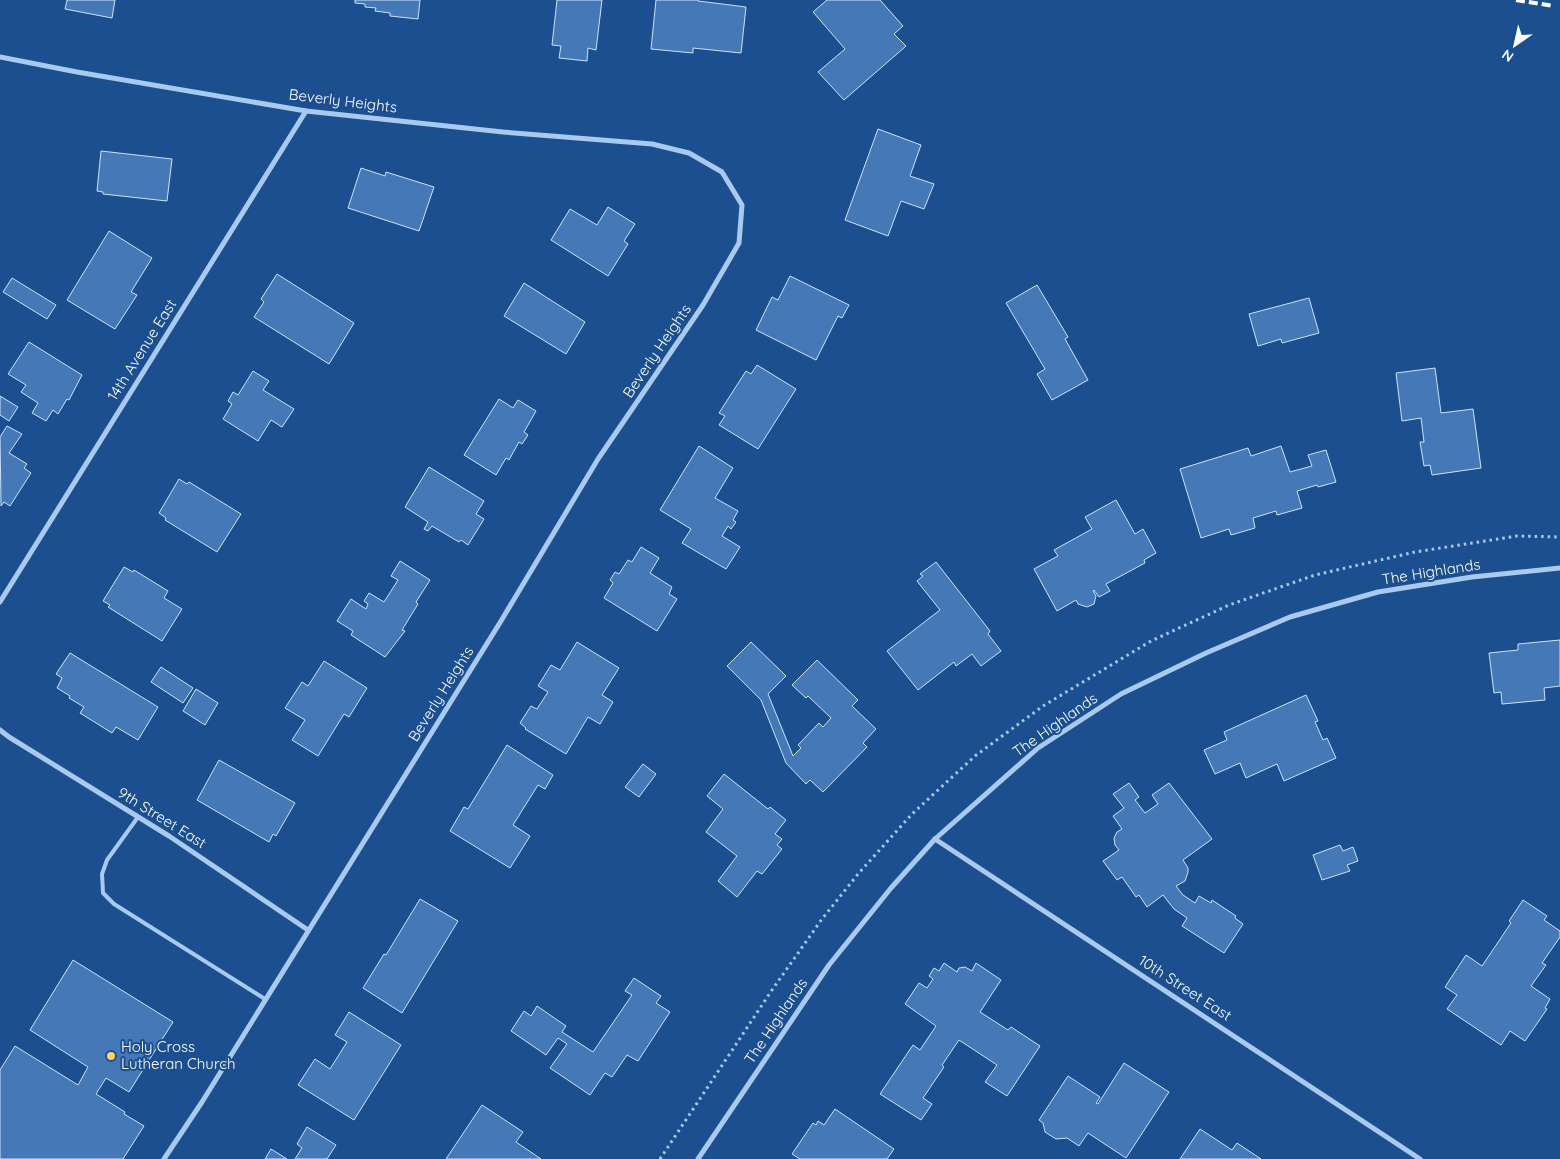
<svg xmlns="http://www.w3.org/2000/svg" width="1560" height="1159" font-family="Quicksand,sans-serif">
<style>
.building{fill:#4478b7;stroke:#cfe3fa}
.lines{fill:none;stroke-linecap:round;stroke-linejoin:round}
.path{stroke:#a9c9ee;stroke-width:3;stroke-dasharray:2.5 4;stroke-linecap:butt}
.lane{stroke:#a9c9ee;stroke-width:4}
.street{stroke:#a9c9ee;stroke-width:5}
.rail{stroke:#fff;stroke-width:4;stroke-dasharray:9 4;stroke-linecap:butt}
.poi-dot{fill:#ffd166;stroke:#1b4f8f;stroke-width:2}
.labels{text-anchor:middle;stroke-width:4;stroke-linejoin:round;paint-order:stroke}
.street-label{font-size:15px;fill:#fff;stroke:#1b4f8f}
.poi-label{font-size:15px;fill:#fff;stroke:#1b4f8f;text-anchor:start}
</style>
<rect width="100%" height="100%" fill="#1b4f8f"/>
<g class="building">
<path d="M 67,0 L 115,0 L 112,18 L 65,9 Z"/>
<path d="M 355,0 L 420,0 L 418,19 L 390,16 L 390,13 L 375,11 L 376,8 L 365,7 L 365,4 L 355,3 Z"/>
<path d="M 557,0 L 602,0 L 596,50 L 588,48 L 587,61 L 559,58 L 561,46 L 552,45 Z"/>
<path d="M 656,0 L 698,0 L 698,1 L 746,7 L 741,53 L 693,48 L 693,53 L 651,49 Z"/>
<path d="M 827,0 L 880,0 L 903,26 L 894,34 L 906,46 L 844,100 L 818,72 L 845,49 L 813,12 Z"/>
<path d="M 878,129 L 921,145 L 910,176 L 934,184 L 924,209 L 901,201 L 888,236 L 845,220 Z"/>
<path d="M 101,151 L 172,159 L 167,201 L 103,194 L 103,192 L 97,191 Z"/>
<path d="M 361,168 L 385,176 L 386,172 L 434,187 L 419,231 L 348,208 Z"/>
<path d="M 608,207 L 635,224 L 624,241 L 628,244 L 608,276 L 551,240 L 570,209 L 597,225 Z"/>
<path d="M 109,231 L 152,258 L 131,292 L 137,295 L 115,329 L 67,300 Z"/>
<path d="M 277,274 L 354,323 L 329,364 L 254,317 L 264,302 L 261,299 Z"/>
<path d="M 790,276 L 849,305 L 842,318 L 838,316 L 816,360 L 756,330 L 772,297 L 778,300 Z"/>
<path d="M 12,278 L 56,305 L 47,319 L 3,292 Z"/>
<path d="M 524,283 L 585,322 L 566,354 L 504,316 Z"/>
<path d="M 1037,285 L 1068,337 L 1065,339 L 1088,380 L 1052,400 L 1037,374 L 1045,369 L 1006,303 Z"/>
<path d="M 1309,298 L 1319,333 L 1282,343 L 1281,339 L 1258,346 L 1249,314 Z"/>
<path d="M 29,342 L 82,375 L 69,400 L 67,399 L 58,414 L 53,410 L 46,421 L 32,413 L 38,403 L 21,392 L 26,385 L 8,374 Z"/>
<path d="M 757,365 L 796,389 L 758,449 L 719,425 L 725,416 L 719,413 L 746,371 L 751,374 Z"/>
<path d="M 1435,368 L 1441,413 L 1473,409 L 1481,468 L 1432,475 L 1430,465 L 1424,466 L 1420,442 L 1424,442 L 1421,418 L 1402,421 L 1396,373 Z"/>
<path d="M 253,371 L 269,381 L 263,390 L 294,409 L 282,427 L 271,420 L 258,441 L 223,419 L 232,404 L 228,401 L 233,392 L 238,395 Z"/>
<path d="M 0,396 L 18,407 L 9,421 L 0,415 Z"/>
<path d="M 499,399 L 513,408 L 518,400 L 536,411 L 524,432 L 528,435 L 522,444 L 519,442 L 509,460 L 506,458 L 496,475 L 464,455 Z"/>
<path d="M 7,426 L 22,434 L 9,453 L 27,464 L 24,468 L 31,473 L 10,506 L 4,502 L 1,506 L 0,437 Z"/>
<path d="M 699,446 L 733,468 L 715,498 L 738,511 L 733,520 L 736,522 L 731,529 L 728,526 L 722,536 L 740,547 L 726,569 L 682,543 L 691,529 L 660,510 Z"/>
<path d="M 1281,446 L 1290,472 L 1312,466 L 1308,455 L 1326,450 L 1336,482 L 1318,487 L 1317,485 L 1297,491 L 1302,508 L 1277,515 L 1276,511 L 1253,518 L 1255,528 L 1231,535 L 1229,529 L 1201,538 L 1180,469 L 1248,448 L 1251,456 Z"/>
<path d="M 429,467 L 484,501 L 476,514 L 484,519 L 468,545 L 461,540 L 459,542 L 432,526 L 428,531 L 424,529 L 428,522 L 405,507 Z"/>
<path d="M 179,479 L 187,484 L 189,482 L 241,514 L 217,552 L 165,520 L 166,518 L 159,513 Z"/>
<path d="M 1116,500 L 1135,534 L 1143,529 L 1156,553 L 1144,560 L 1145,563 L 1106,584 L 1110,591 L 1099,597 L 1094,590 L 1093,591 L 1096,596 L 1094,604 L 1087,607 L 1078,604 L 1076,600 L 1057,611 L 1034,569 L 1058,556 L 1054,550 L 1092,529 L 1085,517 Z"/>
<path d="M 641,547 L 659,558 L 650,573 L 672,587 L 669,594 L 677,599 L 657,631 L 604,598 L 613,583 L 610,580 L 615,572 L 619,574 L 628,560 L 632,562 Z"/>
<path d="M 400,561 L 430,580 L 416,602 L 418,604 L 402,630 L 405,631 L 385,657 L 351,635 L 353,631 L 337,621 L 351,599 L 366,609 L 368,604 L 364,601 L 369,593 L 384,602 L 398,580 L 391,576 Z"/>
<path d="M 936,562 L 990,631 L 988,634 L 1001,651 L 981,666 L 972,654 L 956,666 L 954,662 L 918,690 L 887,651 L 940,610 L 917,581 L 923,576 L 920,574 Z"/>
<path d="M 124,567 L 133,572 L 134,570 L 168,591 L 164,598 L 182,609 L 162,641 L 108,607 L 110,605 L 103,601 Z"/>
<path d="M 1560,640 L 1560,686 L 1544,688 L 1545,700 L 1502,704 L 1501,692 L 1494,693 L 1489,653 L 1518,650 L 1518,644 Z"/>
<path d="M 577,642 L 619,668 L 602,695 L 613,702 L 600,724 L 588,717 L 566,754 L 525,729 L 526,728 L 520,723 L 531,706 L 537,709 L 548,692 L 538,686 L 551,665 L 560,670 Z"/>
<path d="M 751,642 L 786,676 L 768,694 L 793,756 L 801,748 L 798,745 L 819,723 L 823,727 L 831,718 L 808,696 L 806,698 L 792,685 L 817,660 L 858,700 L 852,706 L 876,729 L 863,743 L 867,747 L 823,792 L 810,780 L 806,784 L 786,763 L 761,700 L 727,666 Z"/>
<path d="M 70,653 L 158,707 L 138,740 L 116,727 L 112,733 L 80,713 L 84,707 L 69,698 L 70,696 L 57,688 L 62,678 L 56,674 Z"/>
<path d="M 324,661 L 367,688 L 349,717 L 344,714 L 318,756 L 292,740 L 305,720 L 285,708 L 302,682 L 308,686 Z"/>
<path d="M 161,667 L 193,688 L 183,703 L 151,682 Z"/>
<path d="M 196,689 L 218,703 L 205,725 L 183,711 Z"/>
<path d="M 1306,695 L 1318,721 L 1315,722 L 1323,740 L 1327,738 L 1336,758 L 1284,781 L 1277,764 L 1246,778 L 1240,763 L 1215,774 L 1204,750 L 1227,740 L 1224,732 Z"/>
<path d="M 507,745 L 553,775 L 545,789 L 538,785 L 513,825 L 530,836 L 510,868 L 450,831 L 464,807 L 468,809 Z"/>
<path d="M 219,760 L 295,803 L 276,836 L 273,834 L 269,842 L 197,800 Z"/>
<path d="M 643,764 L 656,774 L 639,797 L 625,787 Z"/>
<path d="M 724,774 L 768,809 L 770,807 L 786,820 L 775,834 L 782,839 L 777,845 L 782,849 L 762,874 L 757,871 L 737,897 L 718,881 L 737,856 L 706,832 L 723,809 L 707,796 Z"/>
<path d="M 1129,783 L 1139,797 L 1135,800 L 1145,813 L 1158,804 L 1152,795 L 1169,783 L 1212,839 L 1183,860 L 1188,868 L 1188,872 L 1185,881 L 1176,886 L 1183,895 L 1195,903 L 1199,896 L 1211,903 L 1212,900 L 1236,916 L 1235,918 L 1243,924 L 1224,953 L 1182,926 L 1187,918 L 1174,909 L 1163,895 L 1147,907 L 1139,895 L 1136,897 L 1122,877 L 1117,880 L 1103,861 L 1119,850 L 1115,845 L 1114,838 L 1117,832 L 1122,829 L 1113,816 L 1124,808 L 1113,794 Z"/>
<path d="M 1340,845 L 1343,851 L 1353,847 L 1358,861 L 1347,865 L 1350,871 L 1322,880 L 1313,855 Z"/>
<path d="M 420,899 L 458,921 L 402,1013 L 363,988 L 384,954 L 386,955 Z"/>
<path d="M 1523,900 L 1547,916 L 1544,920 L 1560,931 L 1560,937 L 1542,963 L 1546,965 L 1531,986 L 1550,999 L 1545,1008 L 1547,1009 L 1525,1041 L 1510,1031 L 1501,1045 L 1447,1009 L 1457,995 L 1445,987 L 1466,955 L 1482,966 L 1511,923 L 1509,921 Z"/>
<path d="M 73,960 L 173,1022 L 129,1092 L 106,1078 L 96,1094 L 125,1112 L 124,1114 L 144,1126 L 123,1159 L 0,1159 L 0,1070 L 15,1046 L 78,1085 L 88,1067 L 30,1030 Z"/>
<path d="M 944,963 L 957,972 L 959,968 L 965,967 L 972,971 L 976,963 L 1001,980 L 980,1012 L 1008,1030 L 1011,1027 L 1040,1046 L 1007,1096 L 985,1082 L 997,1065 L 959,1040 L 942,1065 L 944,1067 L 923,1098 L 932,1104 L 921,1120 L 880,1094 L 913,1045 L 920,1050 L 936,1026 L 905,1004 L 919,983 L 927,988 L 933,979 L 929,976 L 934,968 L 939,971 Z"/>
<path d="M 634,978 L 661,996 L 656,1003 L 670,1012 L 638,1061 L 627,1055 L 612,1077 L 605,1073 L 590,1095 L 550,1068 L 567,1044 L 558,1038 L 546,1055 L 511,1031 L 524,1011 L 531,1016 L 537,1006 L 566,1026 L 562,1032 L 593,1052 L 632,995 L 625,991 Z"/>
<path d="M 349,1012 L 401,1045 L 354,1120 L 298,1085 L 315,1059 L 330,1069 L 347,1042 L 335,1035 Z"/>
<path d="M 1124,1063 L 1169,1092 L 1126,1158 L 1088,1133 L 1079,1146 L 1067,1138 L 1056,1139 L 1045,1132 L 1043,1123 L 1039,1120 L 1068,1076 L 1100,1097 L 1096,1103 L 1098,1104 Z"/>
<path d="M 482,1105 L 523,1132 L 516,1142 L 541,1159 L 446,1159 Z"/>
<path d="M 835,1109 L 894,1149 L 887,1159 L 800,1159 L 792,1154 L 813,1123 L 816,1125 L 818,1121 L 824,1125 Z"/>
<path d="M 307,1127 L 336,1145 L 327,1159 L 295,1159 L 302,1148 L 297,1144 Z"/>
<path d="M 1200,1129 L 1232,1150 L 1237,1143 L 1261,1159 L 1180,1159 Z"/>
<path d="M 271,1149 L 287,1159 L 265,1159 Z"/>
</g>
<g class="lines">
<path class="path" d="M 660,1159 L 772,990 L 822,919 L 858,874 L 912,814 L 975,756 L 1043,706 L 1151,641 L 1229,605 L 1315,575 L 1415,552 L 1517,536 L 1560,537"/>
<path class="lane" d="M 138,817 L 107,860 L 102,874 L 103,893 L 114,904 L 265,999"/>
<g class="street">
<path d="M 0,57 L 77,72 L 306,111 L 503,132 L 652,144 L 689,153 L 722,172 L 742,205 L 739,243 L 703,305 L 598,459 L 501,621 L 202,1102 L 164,1159"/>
<path d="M 0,602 L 306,111"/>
<path d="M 0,730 L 9,737 L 169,836 L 308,930"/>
<path d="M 935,839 L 1420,1159"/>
<path d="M 698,1159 L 829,965 L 891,888 L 935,839 L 1038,748 L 1121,694 L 1206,653 L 1290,617 L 1378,592 L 1472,577 L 1560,568"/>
</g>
<path class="rail" d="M 1516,0 L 1554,6"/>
</g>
<circle class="poi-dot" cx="111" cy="1056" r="5"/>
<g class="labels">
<g class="street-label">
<text transform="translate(343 101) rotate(7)" y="5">Beverly Heights</text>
<text transform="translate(142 350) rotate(-58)" y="5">14th Avenue East</text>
<text transform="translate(657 351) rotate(-56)" y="5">Beverly Heights</text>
<text transform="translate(1431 572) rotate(-9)" y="5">The Highlands</text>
<text transform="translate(441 694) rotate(-58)" y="5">Beverly Heights</text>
<text transform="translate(1055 725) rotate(-35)" y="5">The Highlands</text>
<text transform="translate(162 818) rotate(32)" y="5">9th Street East</text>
<text transform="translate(1185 988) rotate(33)" y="5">10th Street East</text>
<text transform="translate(776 1021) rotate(-56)" y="5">The Highlands</text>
</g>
<g class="poi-label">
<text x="121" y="1052">Holy Cross<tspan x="121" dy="17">Lutheran Church</tspan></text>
</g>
</g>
<g transform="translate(1515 45) rotate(214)" stroke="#1b4f8f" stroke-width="4" paint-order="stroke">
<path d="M0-4L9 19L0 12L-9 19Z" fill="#ffffff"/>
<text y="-8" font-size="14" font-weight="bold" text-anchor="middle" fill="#ffffff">N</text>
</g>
</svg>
